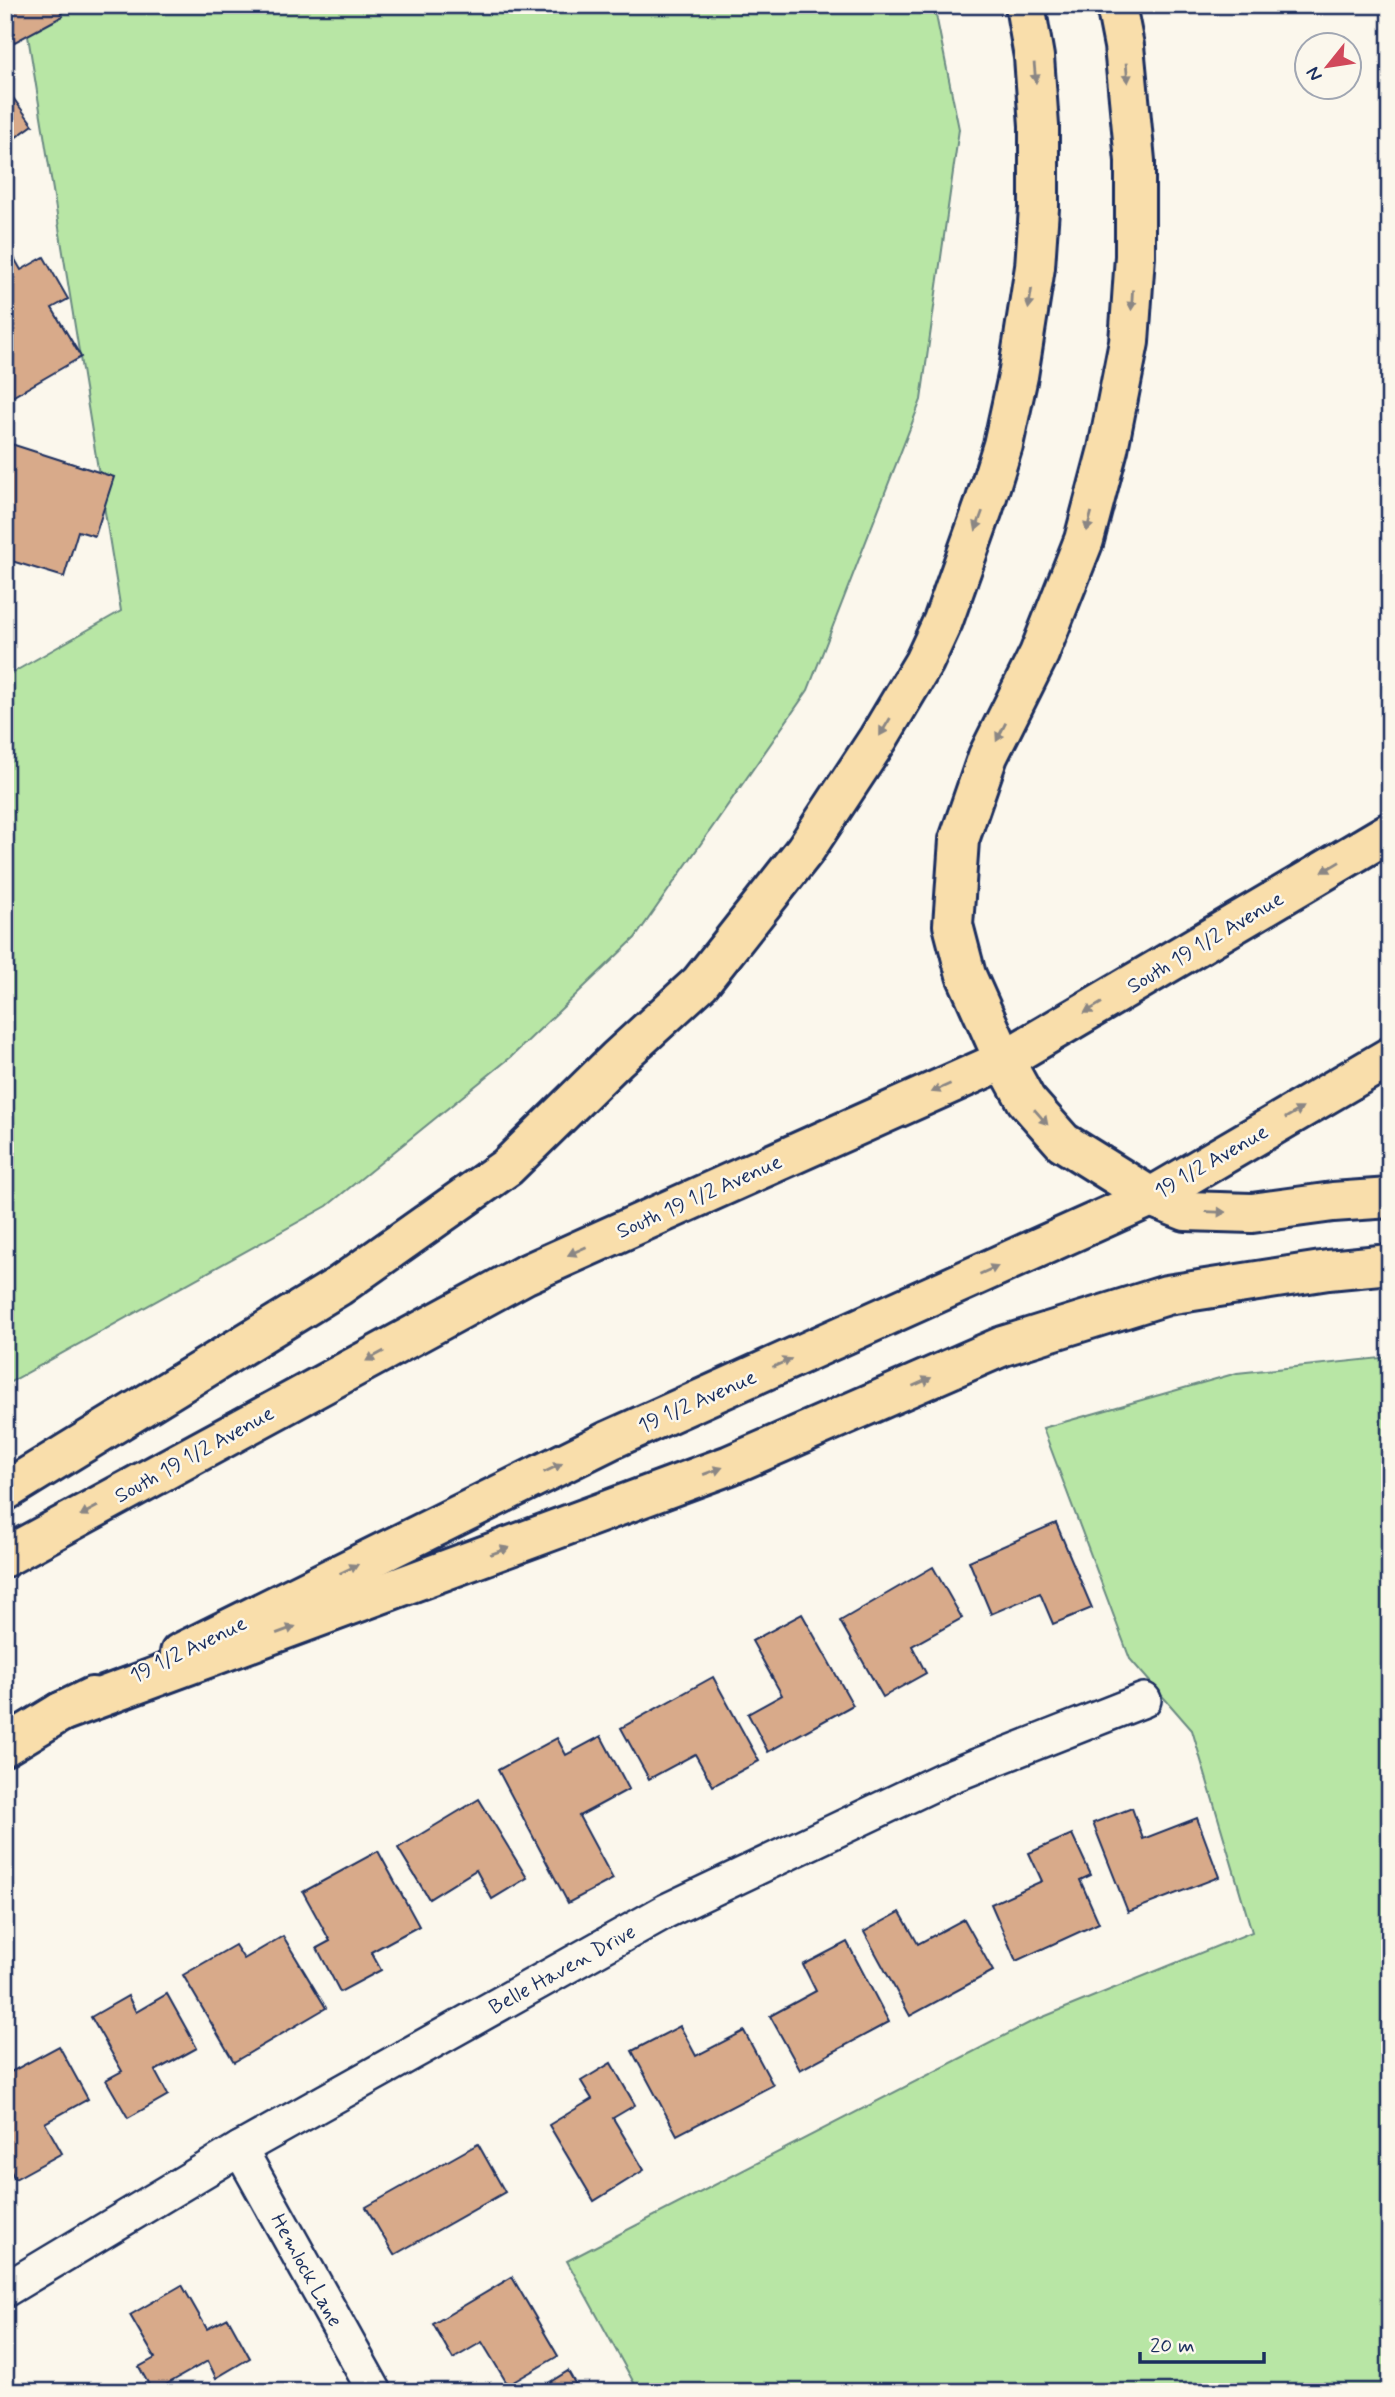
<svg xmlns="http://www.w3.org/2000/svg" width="1395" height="2397" font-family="Mynerve,sans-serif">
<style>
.grass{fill:#b8e6a5;stroke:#6a8a82;stroke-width:2}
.building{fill:#d8aa8a;stroke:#1b2f5e;stroke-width:2}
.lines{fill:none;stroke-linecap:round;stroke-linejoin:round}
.minor-casing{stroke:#1b2f5e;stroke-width:38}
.trunk-casing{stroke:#1b2f5e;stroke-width:44}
.motorway-casing{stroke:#1b2f5e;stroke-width:44}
.minor{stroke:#fbf7ec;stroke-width:33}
.trunk{stroke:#f9deab;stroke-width:38}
.motorway{stroke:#f9deab;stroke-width:38}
.oneway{fill:#8a8684}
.labels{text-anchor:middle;stroke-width:5;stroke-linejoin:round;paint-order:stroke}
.street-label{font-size:21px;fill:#1b2f5e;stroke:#fbf7ec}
</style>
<rect width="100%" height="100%" fill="#fbf7ec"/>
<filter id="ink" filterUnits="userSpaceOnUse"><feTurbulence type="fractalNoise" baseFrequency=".0143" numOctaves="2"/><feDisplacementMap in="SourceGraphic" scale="14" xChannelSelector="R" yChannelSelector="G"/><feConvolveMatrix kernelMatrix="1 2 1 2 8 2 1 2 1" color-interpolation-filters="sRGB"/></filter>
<g filter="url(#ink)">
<g class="grass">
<path d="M 23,5 L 934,5 L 959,129 L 921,400 L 808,690 L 635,938 L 511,1057 L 327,1206 L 5,1385 L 5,677 L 121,611 Z"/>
<path d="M 1390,1357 L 1390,2392 L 639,2392 L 567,2261 L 1031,2022 L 1252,1932 L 1192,1730 L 1130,1659 L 1043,1428 L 1237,1373 Z"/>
</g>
<g class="building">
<path d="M 20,5 L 57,5 L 63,16 L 13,43 L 5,29 L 5,13 Z"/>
<path d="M 5,87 L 33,125 L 5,145 Z"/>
<path d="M 9,249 L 21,270 L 44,257 L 68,299 L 52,308 L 81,357 L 5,401 L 5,251 Z"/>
<path d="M 5,442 L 114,477 L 95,536 L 78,531 L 64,577 L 5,559 Z"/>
<path d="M 1056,1523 L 1092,1608 L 1053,1624 L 1040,1593 L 991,1614 L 969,1561 Z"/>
<path d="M 933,1567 L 962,1618 L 912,1646 L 926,1673 L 883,1697 L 840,1621 Z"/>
<path d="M 802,1614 L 853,1705 L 768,1752 L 748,1714 L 782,1695 L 752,1641 Z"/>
<path d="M 713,1677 L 759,1761 L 713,1786 L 695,1754 L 649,1779 L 621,1728 Z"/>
<path d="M 601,1736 L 629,1789 L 579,1816 L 613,1879 L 568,1903 L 498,1770 L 557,1738 L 566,1755 Z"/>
<path d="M 479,1799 L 527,1878 L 492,1899 L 476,1870 L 429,1899 L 398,1848 Z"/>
<path d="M 1132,1808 L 1143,1839 L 1197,1818 L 1219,1877 L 1128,1912 L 1093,1823 Z"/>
<path d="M 1072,1834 L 1091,1875 L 1080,1880 L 1099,1923 L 1016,1961 L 991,1904 L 1042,1881 L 1029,1853 Z"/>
<path d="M 378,1851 L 419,1926 L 371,1952 L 381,1970 L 340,1992 L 317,1948 L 330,1941 L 303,1892 Z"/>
<path d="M 900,1912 L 918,1944 L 964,1919 L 993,1971 L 910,2016 L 864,1932 Z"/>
<path d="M 283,1936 L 326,2008 L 234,2062 L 183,1975 L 235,1945 L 244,1959 Z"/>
<path d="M 847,1942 L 889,2022 L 800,2070 L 770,2016 L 816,1991 L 803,1965 Z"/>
<path d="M 167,1994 L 197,2048 L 155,2071 L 168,2095 L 128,2118 L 106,2080 L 122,2071 L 91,2017 L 128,1996 L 136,2012 Z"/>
<path d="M 680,2026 L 696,2056 L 744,2031 L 773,2085 L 677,2135 L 632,2051 Z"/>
<path d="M 59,2046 L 88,2099 L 45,2123 L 62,2153 L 15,2179 L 5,2160 L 5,2075 Z"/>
<path d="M 611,2063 L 635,2105 L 613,2118 L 644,2170 L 594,2201 L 549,2125 L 592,2099 L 581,2081 Z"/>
<path d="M 478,2144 L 505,2192 L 394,2255 L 366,2207 Z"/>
<path d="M 512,2277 L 558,2356 L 508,2385 L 482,2342 L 453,2359 L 433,2324 Z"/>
<path d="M 182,2285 L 207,2329 L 228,2318 L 250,2358 L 216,2378 L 208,2361 L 153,2392 L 139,2367 L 155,2358 L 130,2315 Z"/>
<path d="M 568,2371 L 580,2392 L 534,2392 Z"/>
</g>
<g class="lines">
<defs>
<g id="minor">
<path d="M 240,2149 L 375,2392"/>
<path d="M 5,2290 L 240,2149 L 666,1911 L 946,1778 L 1144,1700"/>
</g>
<g id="trunk">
<path d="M 5,1557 L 524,1275 L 1004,1060 L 1390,832"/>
<path d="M 180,1653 L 610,1440 L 1151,1197 L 1390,1057"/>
<path d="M 5,1746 L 61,1712 L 92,1697"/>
</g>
<g id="motorway">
<path d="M 1116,5 L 1124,46 L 1135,161 L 1135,256 L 1129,342 L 1108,449 L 1084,540 L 1039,654 L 988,756 L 959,840 L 953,925 L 966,975 L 1004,1060 L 1026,1100 L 1063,1142 L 1151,1197 L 1186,1211 L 1252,1213 L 1333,1202 L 1390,1198"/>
<path d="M 5,1491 L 339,1286 L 507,1167 L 617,1059 L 700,983 L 805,850 L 878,739 L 924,662 L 943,621 L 984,506 L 1003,445 L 1018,376 L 1035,267 L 1039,208 L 1039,126 L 1034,57 L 1025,5"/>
<path d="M 61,1712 L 730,1465 L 1003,1346 L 1167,1295 L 1328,1270 L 1390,1264"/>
</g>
</defs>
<use href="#minor" class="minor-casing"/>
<use href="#trunk" class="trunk-casing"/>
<use href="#motorway" class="motorway-casing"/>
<use href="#minor" class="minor"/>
<use href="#trunk" class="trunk"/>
<use href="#motorway" class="motorway"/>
</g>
<defs><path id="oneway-solid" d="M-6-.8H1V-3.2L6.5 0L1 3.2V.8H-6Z" transform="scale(1.75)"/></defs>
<g class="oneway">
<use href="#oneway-solid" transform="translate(1035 73) rotate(85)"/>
<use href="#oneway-solid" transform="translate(1127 73) rotate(85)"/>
<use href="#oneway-solid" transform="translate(1030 299) rotate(99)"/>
<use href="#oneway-solid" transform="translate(1132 300) rotate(93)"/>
<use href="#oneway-solid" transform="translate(979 521) rotate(110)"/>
<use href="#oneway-solid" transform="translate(1089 522) rotate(105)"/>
<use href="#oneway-solid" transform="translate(885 727) rotate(121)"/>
<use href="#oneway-solid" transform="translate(1001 732) rotate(117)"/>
<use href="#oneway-solid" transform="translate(1331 867) rotate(149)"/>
<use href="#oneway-solid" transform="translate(1093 1008) rotate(149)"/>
<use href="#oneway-solid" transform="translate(941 1088) rotate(156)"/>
<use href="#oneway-solid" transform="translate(1294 1113) rotate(-30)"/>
<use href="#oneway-solid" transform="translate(1041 1117) rotate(49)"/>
<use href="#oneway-solid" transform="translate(1216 1212) rotate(2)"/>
<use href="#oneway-solid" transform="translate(577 1251) rotate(156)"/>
<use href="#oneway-solid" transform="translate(989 1270) rotate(-24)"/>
<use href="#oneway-solid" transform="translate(375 1356) rotate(151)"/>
<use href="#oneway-solid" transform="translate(782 1363) rotate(-24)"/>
<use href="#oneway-solid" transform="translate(922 1382) rotate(-24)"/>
<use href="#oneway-solid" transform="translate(553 1468) rotate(-26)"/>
<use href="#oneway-solid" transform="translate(713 1471) rotate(-20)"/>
<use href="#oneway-solid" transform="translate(89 1511) rotate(151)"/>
<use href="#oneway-solid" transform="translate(500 1551) rotate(-20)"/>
<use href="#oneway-solid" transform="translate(349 1569) rotate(-26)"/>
<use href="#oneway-solid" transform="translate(286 1630) rotate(-20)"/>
</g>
</g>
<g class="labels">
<g class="street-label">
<text transform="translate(1205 942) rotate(-31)" y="7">South 19 1/2 Avenue</text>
<text transform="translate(1211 1161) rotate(-30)" y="7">19 1/2 Avenue</text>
<text transform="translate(699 1196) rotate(-24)" y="7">South 19 1/2 Avenue</text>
<text transform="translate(697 1401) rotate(-24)" y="7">19 1/2 Avenue</text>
<text transform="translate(194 1454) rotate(-29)" y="7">South 19 1/2 Avenue</text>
<text transform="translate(188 1649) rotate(-26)" y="7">19 1/2 Avenue</text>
<text transform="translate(562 1969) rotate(-29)" y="7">Belle Haven Drive</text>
<text transform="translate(307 2270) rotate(61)" y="7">Hemlock Lane</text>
</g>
</g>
<rect width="1395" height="2397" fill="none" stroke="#fbf7ec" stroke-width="28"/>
<rect x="14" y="14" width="1367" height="2369" fill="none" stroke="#1b2f5e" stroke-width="2.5" filter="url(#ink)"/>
<g transform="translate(1328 66) rotate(240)"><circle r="33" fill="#fbf7ec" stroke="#a1a7b3" stroke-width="2"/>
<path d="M0-5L12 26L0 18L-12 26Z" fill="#d1495b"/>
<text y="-10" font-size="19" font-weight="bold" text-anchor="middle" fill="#1b2f5e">N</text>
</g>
<path d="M1140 2352v10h124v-10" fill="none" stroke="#1b2f5e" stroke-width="3.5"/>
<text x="1150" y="2352" font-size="21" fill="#1b2f5e" stroke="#fbf7ec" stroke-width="5" paint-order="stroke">20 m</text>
</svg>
